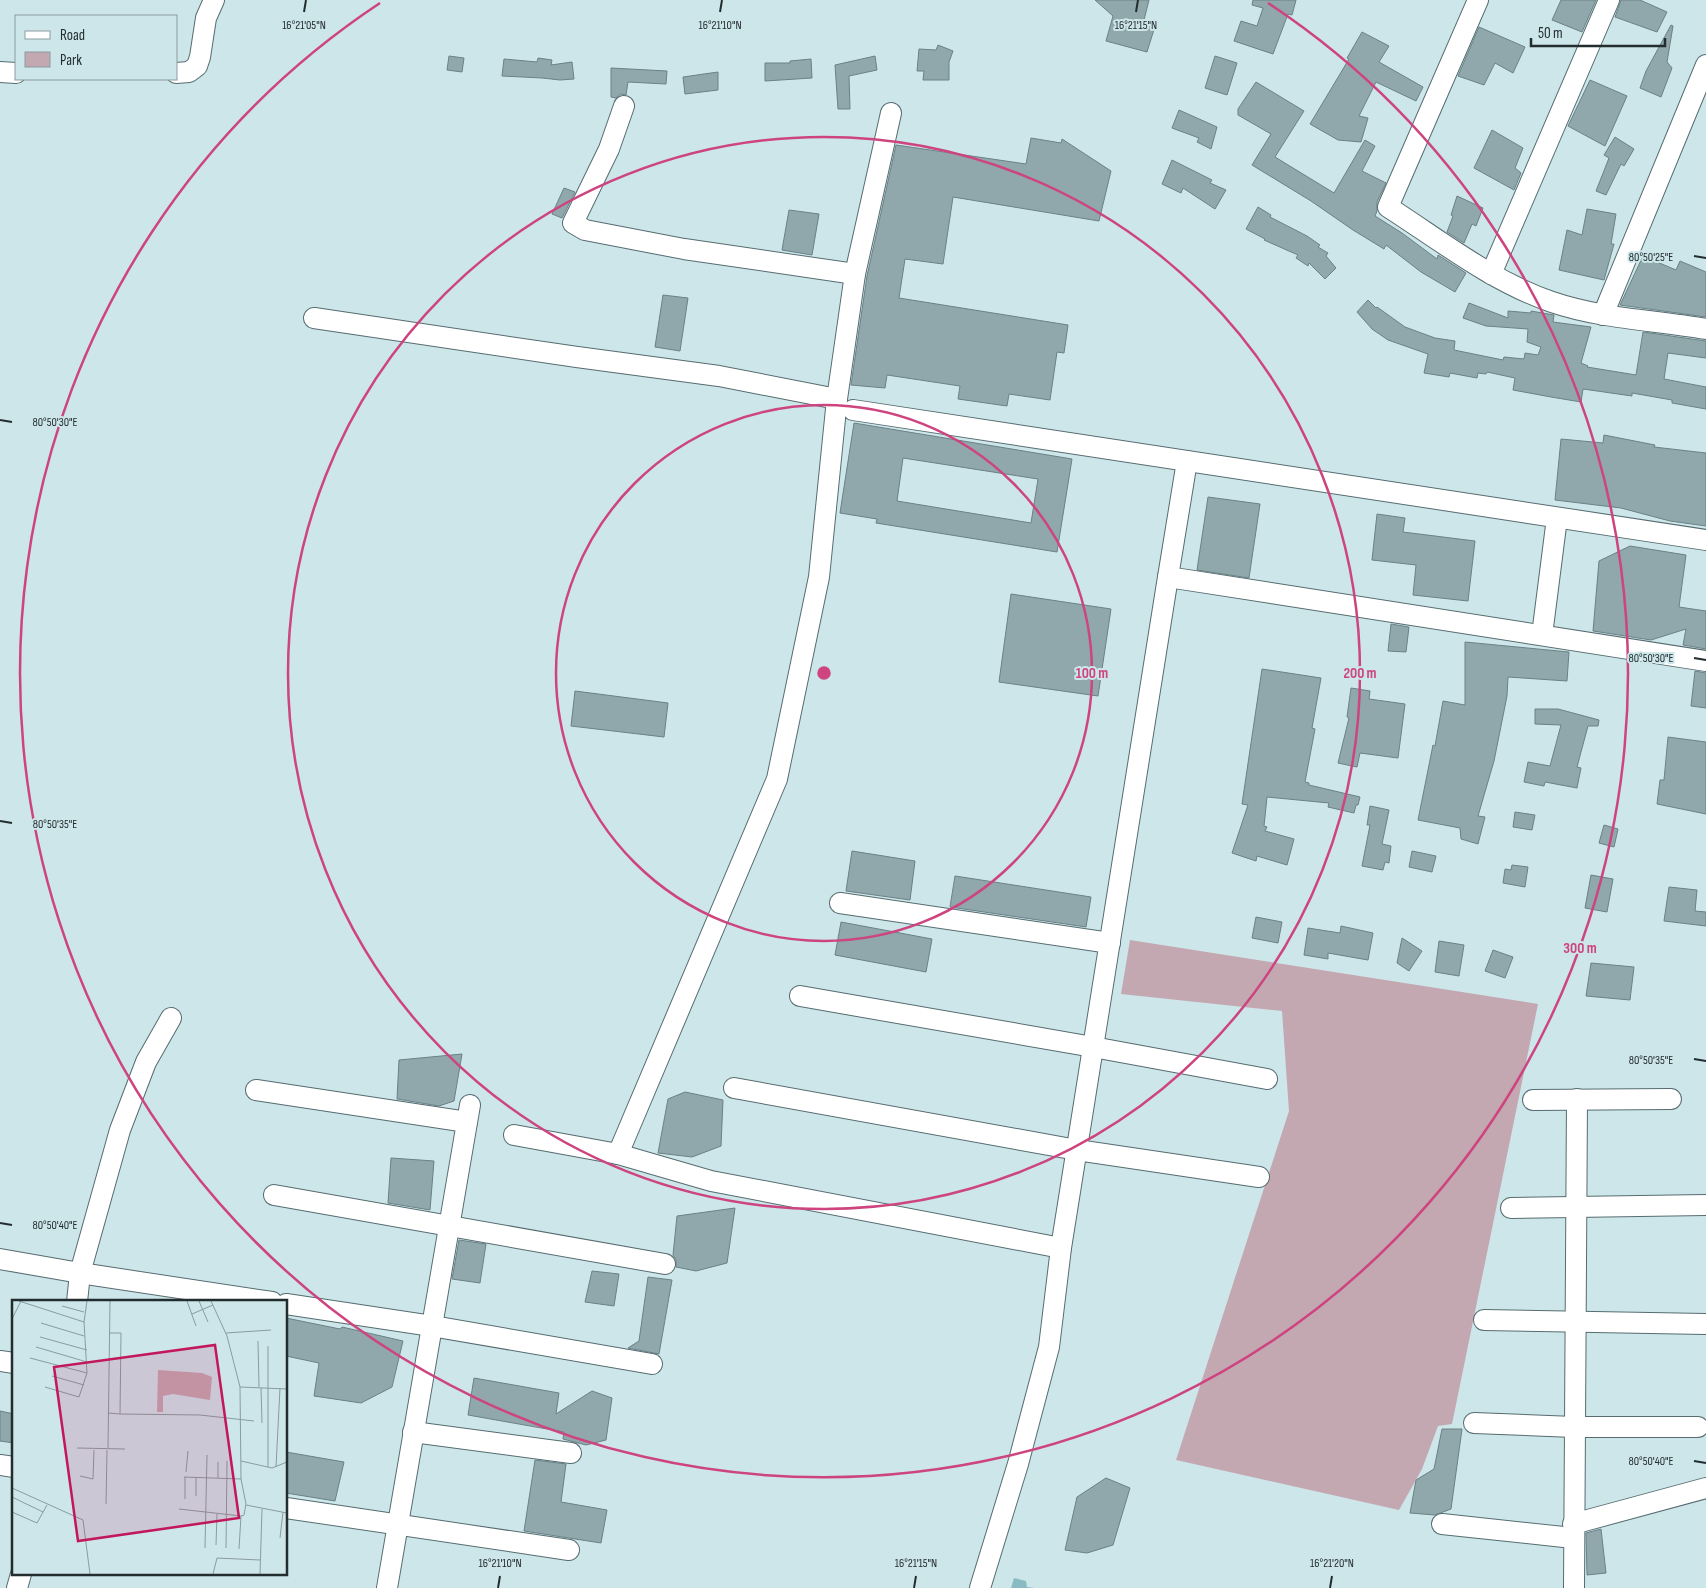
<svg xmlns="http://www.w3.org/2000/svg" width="1706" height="1588" font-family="'Sofia Sans Condensed',sans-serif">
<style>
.green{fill:#c4a8b1}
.water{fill:#8abbc3}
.building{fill:#90a8ac;stroke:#6a8185;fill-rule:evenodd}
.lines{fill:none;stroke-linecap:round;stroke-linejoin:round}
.minor-casing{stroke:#566c70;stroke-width:22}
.minor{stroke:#fff;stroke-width:20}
.ticks{fill:none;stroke:#232d2f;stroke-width:2}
.ring{fill:none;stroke:#cd447f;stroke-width:2.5}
.inset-road{fill:none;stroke:#899c9f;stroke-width:1}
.view{fill:#c2185b;fill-opacity:0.15;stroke:#c2185b;stroke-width:2.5}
.inset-edge{fill:none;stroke:#232d2f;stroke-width:2.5}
.ticks-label{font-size:12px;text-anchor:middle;fill:#232d2f;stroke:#cde6ea;stroke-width:4;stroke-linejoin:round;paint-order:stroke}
.centre{fill:#cd447f;stroke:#cde6ea;stroke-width:2.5}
.ring-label{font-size:15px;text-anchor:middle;font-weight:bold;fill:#cd447f;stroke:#cde6ea;stroke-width:4;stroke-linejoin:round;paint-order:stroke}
</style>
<rect width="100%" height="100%" fill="#cde6ea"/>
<path class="green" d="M 1130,940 L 1538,1004 L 1452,1424 L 1438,1426 L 1422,1469 L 1399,1510 L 1176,1460 L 1289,1111 L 1282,1011 L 1121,994 Z"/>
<path class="water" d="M 1014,1578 L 1026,1581 L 1027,1587 L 1035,1588 L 1011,1588 Z"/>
<g class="building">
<path d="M 1095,0 L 1149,0 L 1144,20 L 1156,23 L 1147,52 L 1106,41 L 1113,16 Z"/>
<path d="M 1253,0 L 1296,0 L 1292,15 L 1288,14 L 1273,54 L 1234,41 L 1241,21 L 1257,26 L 1263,8 L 1252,5 Z"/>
<path d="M 1561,0 L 1596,0 L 1582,32 L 1552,20 Z"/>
<path d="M 1621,0 L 1640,0 L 1667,12 L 1657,32 L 1615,17 Z"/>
<path d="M 1671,25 L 1673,26 L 1667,62 L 1672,68 L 1661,97 L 1640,88 L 1646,71 Z"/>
<path d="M 1479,27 L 1525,47 L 1513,73 L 1495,63 L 1484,85 L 1458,76 Z"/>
<path d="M 1362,32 L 1389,46 L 1379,62 L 1423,87 L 1416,101 L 1376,82 L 1359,116 L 1368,118 L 1361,142 L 1338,140 L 1310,124 L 1349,59 L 1347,58 Z"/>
<path d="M 938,45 L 953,51 L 949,62 L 949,80 L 923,80 L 924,71 L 917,71 L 919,49 L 936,50 Z"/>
<path d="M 449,56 L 464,58 L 462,72 L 447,70 Z"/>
<path d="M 875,56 L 877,70 L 849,76 L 850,109 L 838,109 L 835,65 Z"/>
<path d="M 1215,56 L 1237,63 L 1227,95 L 1205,88 Z"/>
<path d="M 538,58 L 552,60 L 551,65 L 572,62 L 574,79 L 560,80 L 542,78 L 502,76 L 504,59 L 537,62 Z"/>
<path d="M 811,59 L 812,78 L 765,81 L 765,63 L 790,63 L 790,61 Z"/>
<path d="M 611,68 L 667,71 L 666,84 L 628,82 L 626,95 L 621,94 L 616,98 L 611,97 Z"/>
<path d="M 718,72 L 718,90 L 685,94 L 683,77 Z"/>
<path d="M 1590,80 L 1627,96 L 1605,146 L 1568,126 Z"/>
<path d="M 1256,82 L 1304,111 L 1275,157 L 1334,193 L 1365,140 L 1375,146 L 1362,171 L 1386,183 L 1377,202 L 1377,211 L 1375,216 L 1402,233 L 1437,259 L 1438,255 L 1466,273 L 1455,292 L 1421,272 L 1386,245 L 1384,249 L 1353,230 L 1311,201 L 1252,165 L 1271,134 L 1238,115 L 1238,109 Z"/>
<path d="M 1179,110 L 1217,127 L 1211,149 L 1197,142 L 1199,138 L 1172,128 Z"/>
<path d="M 1492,130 L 1523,148 L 1515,168 L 1521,173 L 1514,190 L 1474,168 Z"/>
<path d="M 1615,137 L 1634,149 L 1624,166 L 1621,164 L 1606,195 L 1596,191 L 1609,158 L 1604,155 Z"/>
<path d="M 1031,138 L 1061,143 L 1062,139 L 1111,171 L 1099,221 L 953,197 L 943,264 L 905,259 L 899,298 L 1068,325 L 1064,353 L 1057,352 L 1050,400 L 1009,394 L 1007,406 L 958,399 L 960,386 L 887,375 L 885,388 L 851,385 L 867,276 L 896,145 L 1026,164 Z"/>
<path d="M 1172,160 L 1212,180 L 1210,183 L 1226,190 L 1215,209 L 1183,188 L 1181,193 L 1162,184 Z"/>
<path d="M 564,188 L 575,192 L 562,218 L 552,214 Z"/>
<path d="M 1457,196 L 1483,208 L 1476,226 L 1472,224 L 1464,243 L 1447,232 L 1453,216 L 1451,215 Z"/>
<path d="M 1258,207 L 1271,215 L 1270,217 L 1307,236 L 1320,245 L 1318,247 L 1328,253 L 1326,256 L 1336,268 L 1325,279 L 1309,263 L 1308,266 L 1296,258 L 1298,255 L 1264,240 L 1265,239 L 1246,229 Z"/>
<path d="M 1587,209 L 1616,214 L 1611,244 L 1614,244 L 1604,280 L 1559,270 L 1567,230 L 1582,235 Z"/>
<path d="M 789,210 L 819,214 L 812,255 L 782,250 Z"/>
<path d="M 1643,256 L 1676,270 L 1680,261 L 1706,272 L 1706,317 L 1620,305 Z"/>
<path d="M 663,295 L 688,298 L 680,351 L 655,347 Z"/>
<path d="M 1368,300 L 1376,308 L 1377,307 L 1405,327 L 1435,338 L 1455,341 L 1454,350 L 1503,360 L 1504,357 L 1524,359 L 1525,353 L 1538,355 L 1541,347 L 1527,342 L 1528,329 L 1486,326 L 1463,318 L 1469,303 L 1508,318 L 1508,311 L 1531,313 L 1531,311 L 1554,315 L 1553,322 L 1591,327 L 1581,363 L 1588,366 L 1587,367 L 1636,375 L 1643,332 L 1706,341 L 1706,358 L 1668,353 L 1664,379 L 1706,387 L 1706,409 L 1672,403 L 1672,400 L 1632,393 L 1632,396 L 1583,389 L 1581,402 L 1551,397 L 1513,390 L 1515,378 L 1487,372 L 1486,374 L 1478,373 L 1477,378 L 1450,373 L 1449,377 L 1424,373 L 1428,354 L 1388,340 L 1372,329 L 1357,312 Z"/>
<path d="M 854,423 L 1072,459 L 1057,552 L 876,523 L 877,519 L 840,513 ZM 903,458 L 1038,479 L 1031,523 L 897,501 Z"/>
<path d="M 1604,435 L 1655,445 L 1654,447 L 1706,453 L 1706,526 L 1670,521 L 1621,508 L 1555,500 L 1561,439 L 1603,443 Z"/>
<path d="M 1208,497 L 1260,504 L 1249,578 L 1197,570 Z"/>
<path d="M 1377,514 L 1405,518 L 1403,532 L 1475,541 L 1468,601 L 1413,595 L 1416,565 L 1372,560 Z"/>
<path d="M 1630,546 L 1686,555 L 1679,607 L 1706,611 L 1706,649 L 1683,645 L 1686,629 L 1651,640 L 1593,631 L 1599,561 Z"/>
<path d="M 1011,594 L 1111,609 L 1098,696 L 999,682 Z"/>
<path d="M 1391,624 L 1409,627 L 1406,652 L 1388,651 Z"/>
<path d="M 1465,642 L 1569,652 L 1567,681 L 1508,677 L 1507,696 L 1494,761 L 1478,816 L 1485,817 L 1478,844 L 1461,839 L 1460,828 L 1418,820 L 1433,745 L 1435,746 L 1443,701 L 1465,705 Z"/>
<path d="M 1262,669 L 1321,678 L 1312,728 L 1315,729 L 1305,782 L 1309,783 L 1309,785 L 1360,797 L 1358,805 L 1356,805 L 1354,813 L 1328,807 L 1329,803 L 1267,797 L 1264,826 L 1267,827 L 1265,831 L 1294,839 L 1287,865 L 1257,856 L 1256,861 L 1232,853 L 1248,805 L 1242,804 Z"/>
<path d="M 1695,671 L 1706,673 L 1706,708 L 1691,706 Z"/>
<path d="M 1351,688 L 1370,691 L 1369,699 L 1405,704 L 1398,758 L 1360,753 L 1357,767 L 1338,763 L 1349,718 L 1347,717 Z"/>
<path d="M 575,691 L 668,703 L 664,737 L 571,726 Z"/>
<path d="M 1535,709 L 1558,709 L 1599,720 L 1598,726 L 1588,726 L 1577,767 L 1581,768 L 1577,788 L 1545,782 L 1544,786 L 1524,782 L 1528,762 L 1550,766 L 1561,725 L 1535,724 Z"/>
<path d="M 1668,737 L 1706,742 L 1706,814 L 1657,804 L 1660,780 L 1664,780 Z"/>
<path d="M 1370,806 L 1389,810 L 1382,844 L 1391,846 L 1389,863 L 1385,862 L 1383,870 L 1362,866 L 1370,825 L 1367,825 Z"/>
<path d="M 1515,812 L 1535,815 L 1532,830 L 1513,827 Z"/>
<path d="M 1604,825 L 1618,829 L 1614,847 L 1599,843 Z"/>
<path d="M 852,851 L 915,861 L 910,900 L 846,891 Z"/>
<path d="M 1412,851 L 1436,856 L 1432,872 L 1409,867 Z"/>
<path d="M 1512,865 L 1528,867 L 1525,887 L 1503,883 L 1505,869 L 1511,870 Z"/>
<path d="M 1591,875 L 1613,879 L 1607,912 L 1585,908 Z"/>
<path d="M 955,876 L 1091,897 L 1086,927 L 950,907 Z"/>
<path d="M 1669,887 L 1697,890 L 1695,911 L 1706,912 L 1706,926 L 1664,921 Z"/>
<path d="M 1256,917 L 1282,922 L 1278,943 L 1252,938 Z"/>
<path d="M 841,922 L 932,939 L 926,972 L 835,955 Z"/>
<path d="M 1341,926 L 1373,933 L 1368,960 L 1328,953 L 1328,959 L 1304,955 L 1308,928 L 1340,933 Z"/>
<path d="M 1402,938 L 1422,951 L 1409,971 L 1397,963 Z"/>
<path d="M 1439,941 L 1464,945 L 1459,976 L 1435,972 Z"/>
<path d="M 1493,950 L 1513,957 L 1505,978 L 1485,971 Z"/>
<path d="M 1591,963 L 1634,967 L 1630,1000 L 1586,996 Z"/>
<path d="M 462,1054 L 454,1101 L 439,1106 L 397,1099 L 399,1060 Z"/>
<path d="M 685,1092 L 723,1100 L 721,1146 L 692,1157 L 658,1153 L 668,1099 Z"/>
<path d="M 391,1158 L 434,1161 L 430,1210 L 388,1203 Z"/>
<path d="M 735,1208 L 727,1263 L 696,1271 L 676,1267 L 676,1260 L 673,1255 L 677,1216 Z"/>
<path d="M 459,1240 L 486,1244 L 480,1283 L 452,1279 Z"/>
<path d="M 592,1271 L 619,1274 L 614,1306 L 585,1302 Z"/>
<path d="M 648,1277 L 672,1280 L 659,1354 L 628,1348 L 639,1341 Z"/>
<path d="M 286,1318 L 340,1329 L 342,1327 L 403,1341 L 392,1387 L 361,1403 L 314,1396 L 319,1363 L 286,1356 Z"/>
<path d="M 474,1378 L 559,1393 L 556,1414 L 592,1391 L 612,1398 L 606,1440 L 586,1445 L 563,1439 L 564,1432 L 468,1415 Z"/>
<path d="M 0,1411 L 14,1414 L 14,1443 L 0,1441 Z"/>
<path d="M 1442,1429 L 1462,1429 L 1451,1509 L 1435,1515 L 1410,1513 L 1416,1480 L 1434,1469 Z"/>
<path d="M 286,1452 L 344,1462 L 335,1501 L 286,1493 Z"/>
<path d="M 535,1460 L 566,1464 L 561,1502 L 607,1510 L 601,1543 L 524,1531 Z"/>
<path d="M 1106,1478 L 1130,1488 L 1113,1545 L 1087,1553 L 1065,1550 L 1077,1497 Z"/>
<path d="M 1601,1529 L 1606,1573 L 1587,1575 L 1586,1533 Z"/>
</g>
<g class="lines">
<defs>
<g id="minor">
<path d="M 1478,0 L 1388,207 C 1441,241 1493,282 1552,302 C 1602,319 1655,320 1706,329"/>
<path d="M 0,72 L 16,73"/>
<path d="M 176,73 L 189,72 L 197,66 L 200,57 L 206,18 L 214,0"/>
<path d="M 624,106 L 609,149 L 573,223 L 585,230 L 684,249 L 855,274"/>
<path d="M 1491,274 L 1609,0"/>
<path d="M 1603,315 L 1706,65"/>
<path d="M 314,318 L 577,357 L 719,376 L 837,399"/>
<path d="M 853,410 L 1706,540"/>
<path d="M 1187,461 L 1168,577 L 1706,661"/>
<path d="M 1542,635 L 1557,518"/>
<path d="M 840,903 L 1110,943"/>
<path d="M 800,996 L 1093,1047 L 1267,1079"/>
<path d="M 734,1088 L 1077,1150 L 1259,1177"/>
<path d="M 256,1090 L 467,1122"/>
<path d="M 1533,1100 L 1671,1099"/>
<path d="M 514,1135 L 618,1154 L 711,1181 L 1061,1248"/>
<path d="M 618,1154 L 777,779 L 819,577 L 837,399 L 855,274 L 891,113"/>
<path d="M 274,1195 L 665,1264"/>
<path d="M 1511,1208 L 1706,1205"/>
<path d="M 0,1259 L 80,1273 L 272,1302"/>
<path d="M 77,1302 L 80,1273 L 120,1130 L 146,1062 L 171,1018"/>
<path d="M 286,1304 L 432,1326 L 652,1364"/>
<path d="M 1484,1320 L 1706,1324"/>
<path d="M 0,1361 L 14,1363"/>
<path d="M 1474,1423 L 1574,1427 L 1698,1427"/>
<path d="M 413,1432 L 571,1453"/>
<path d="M 0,1465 L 14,1467"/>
<path d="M 286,1508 L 569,1550"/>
<path d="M 1442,1524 L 1573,1538"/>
<path d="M 1573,1524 L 1706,1488"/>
<path d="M 17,1588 L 21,1574"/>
<path d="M 387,1588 L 470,1105"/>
<path d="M 980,1588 L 1018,1464 L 1049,1347 L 1061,1248 L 1168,577"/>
<path d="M 1574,1588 L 1577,1099"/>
</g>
</defs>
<use href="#minor" class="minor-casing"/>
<use href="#minor" class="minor"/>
</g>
<path class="ticks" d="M 304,12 L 306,0M 720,12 L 722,0M 1136,12 L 1138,0M 1694,256 L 1706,258M 0,420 L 12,422M 1694,658 L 1706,660M 0,821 L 12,823M 1694,1059 L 1706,1061M 0,1223 L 12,1225M 1694,1461 L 1706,1463M 498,1588 L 500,1576M 914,1588 L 916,1576M 1330,1588 L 1332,1576"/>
<g class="ring">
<circle cx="824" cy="673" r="268"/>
<circle cx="824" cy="673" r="536"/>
<path d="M1268 3A804 804 0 1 1 380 3"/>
</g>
<g transform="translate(12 1300)">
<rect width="275" height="275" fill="#cde6ea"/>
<path d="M 146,70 L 190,73 L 200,77 L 198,100 L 161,94 L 151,96 L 151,112 L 145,112 Z" fill="#c4a8b1"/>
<path class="inset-road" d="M 7,1 L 72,22M 175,1 L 184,26M 187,1 L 196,22M 50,6 L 72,12M 180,14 L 201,5M 0,19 L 9,1M 29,23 L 72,36M 214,33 L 259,30M 28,37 L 75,50M 246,41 L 247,87M 24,47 L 75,62M 18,58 L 75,73M 40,76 L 72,85M 33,87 L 67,97 L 75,73 L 72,22 L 75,1M 228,87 L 275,89M 249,88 L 250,123M 96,113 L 108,114 L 109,33 L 97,33M 108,114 L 188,115 L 242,121M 65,148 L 113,149M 96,148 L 98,1M 229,161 L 260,168 L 275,162M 206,162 L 206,178M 256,167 L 256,46M 264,167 L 268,88M 174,172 L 176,151M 68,176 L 81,179 L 82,150M 172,177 L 229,179M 0,188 L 71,220 L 78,274M 184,196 L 184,177M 0,197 L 31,212M 173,199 L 173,177M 94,204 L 95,150M 234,205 L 275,213M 167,209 L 229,216 L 232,215 L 234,204 L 229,179 L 228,87 L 215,36 L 199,1M 0,212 L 25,223 L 35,205M 268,238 L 271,212M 204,245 L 205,214M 193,248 L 195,155M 214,248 L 215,161M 227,249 L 229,216M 201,274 L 205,258 L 248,260M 248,274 L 250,209"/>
<path class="view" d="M 203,45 L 227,218 L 66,241 L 42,67 Z"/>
<rect width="275" height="275" class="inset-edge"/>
</g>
<g class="ticks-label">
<text x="304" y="29">16°21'05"N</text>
<text x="720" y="29">16°21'10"N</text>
<text x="1136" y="29">16°21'15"N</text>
<text x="1651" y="261">80°50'25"E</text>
<text x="55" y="426">80°50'30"E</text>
<text x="1651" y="662">80°50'30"E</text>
<text x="55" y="828">80°50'35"E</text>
<text x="1651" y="1064">80°50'35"E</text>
<text x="55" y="1229">80°50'40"E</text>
<text x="1651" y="1465">80°50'40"E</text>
<text x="500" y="1567">16°21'10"N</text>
<text x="916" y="1567">16°21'15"N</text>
<text x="1332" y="1567">16°21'20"N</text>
</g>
<circle cx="824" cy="673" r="8" class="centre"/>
<g class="ring-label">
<text x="1092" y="678">100 m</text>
<text x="1360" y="678">200 m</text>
<text x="1580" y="953">300 m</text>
</g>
<rect x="15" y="15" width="162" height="65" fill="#cde6ea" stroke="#899c9f"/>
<rect x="25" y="31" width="25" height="8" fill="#ffffff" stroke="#899c9f"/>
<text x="60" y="40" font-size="15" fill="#232d2f">Road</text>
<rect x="25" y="52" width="25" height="15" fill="#c4a8b1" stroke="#899c9f"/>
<text x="60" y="65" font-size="15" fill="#232d2f">Park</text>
<path d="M1531 38v8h134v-8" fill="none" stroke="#232d2f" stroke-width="2.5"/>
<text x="1538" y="38" font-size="15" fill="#232d2f" stroke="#cde6ea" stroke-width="4" paint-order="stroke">50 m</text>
</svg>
